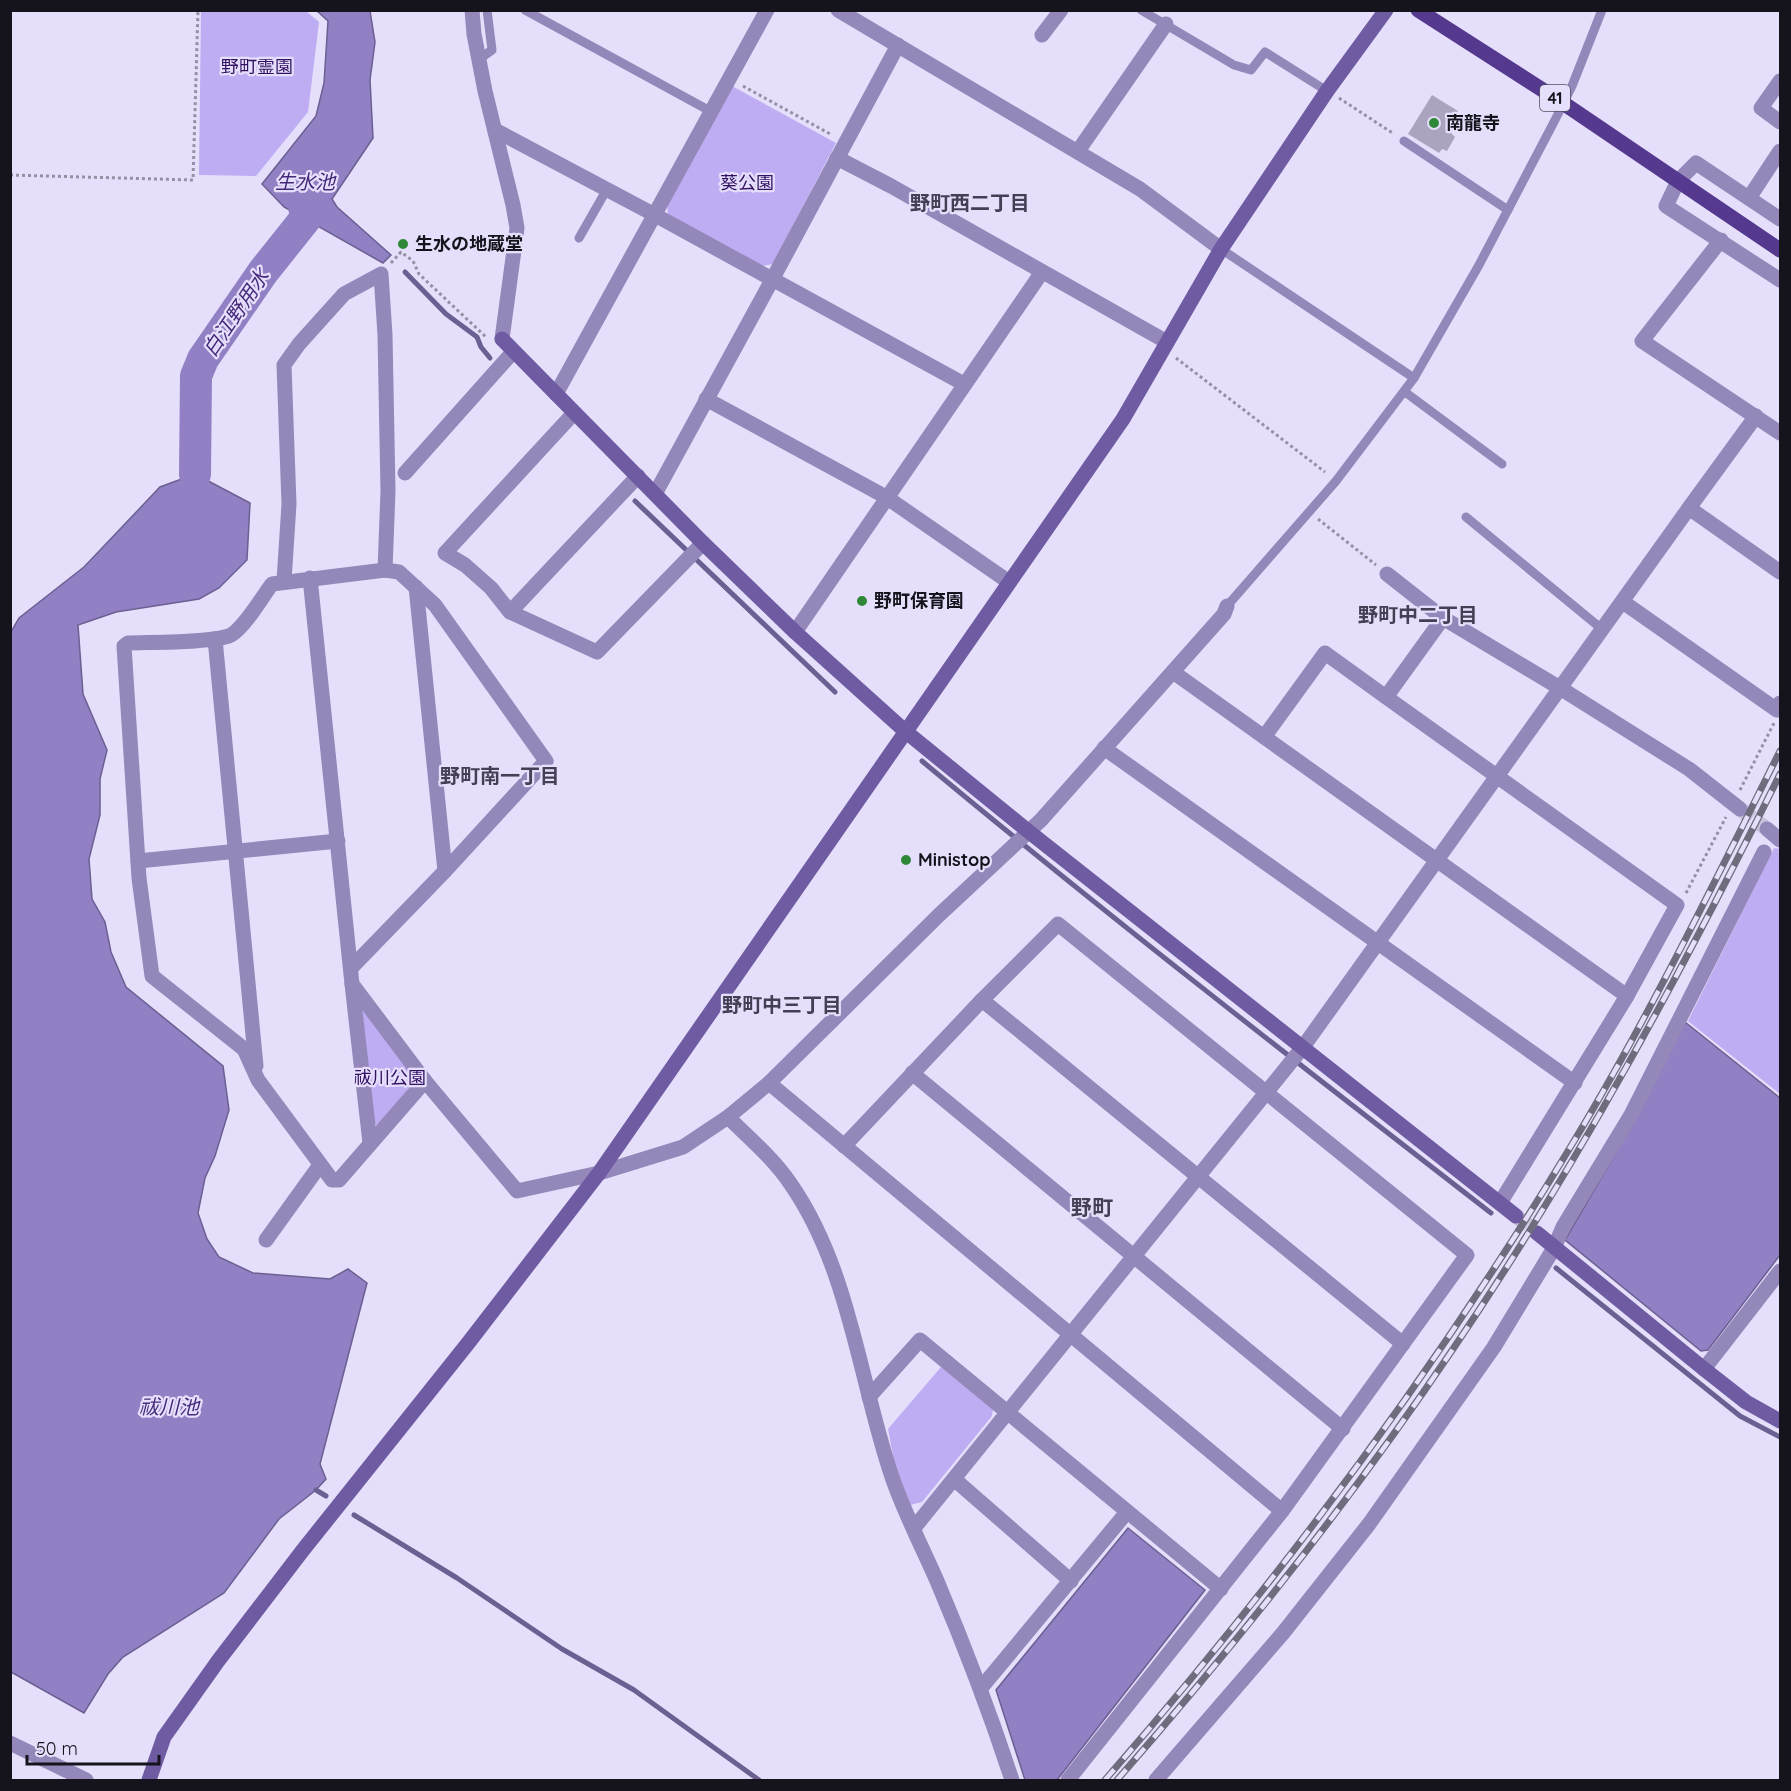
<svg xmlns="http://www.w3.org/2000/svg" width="1791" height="1791" font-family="Quicksand,'Noto Sans JP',sans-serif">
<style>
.green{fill:#beadf3}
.water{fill:#9180c4;stroke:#6c5f92;stroke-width:1.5}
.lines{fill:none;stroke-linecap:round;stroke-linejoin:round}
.stream{stroke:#6c5f92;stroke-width:5}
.river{stroke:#9180c4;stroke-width:32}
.building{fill:#aaa4be}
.street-tunnel{stroke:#c6c0da;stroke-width:15;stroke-dasharray:15 8;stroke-linecap:butt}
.secondary-tunnel{stroke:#c6c0da;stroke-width:15;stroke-dasharray:15 8;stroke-linecap:butt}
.path{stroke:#9591a5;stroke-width:3;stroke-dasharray:3 3;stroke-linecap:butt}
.lane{stroke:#9388b9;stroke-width:9}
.street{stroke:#9388b9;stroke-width:15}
.secondary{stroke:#6e5ba1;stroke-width:15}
.primary{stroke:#55398f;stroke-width:15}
.rail-casing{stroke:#6f6c7d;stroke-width:7}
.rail{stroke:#e5dffb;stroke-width:4.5;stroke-dasharray:14;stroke-linecap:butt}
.poi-dot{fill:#2f8838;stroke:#e5dffb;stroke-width:2}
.labels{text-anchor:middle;stroke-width:4.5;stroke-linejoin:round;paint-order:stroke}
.shield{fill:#e5dffb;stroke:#53505f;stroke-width:1.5}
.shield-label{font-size:16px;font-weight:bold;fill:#15131c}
.park-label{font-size:18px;fill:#321162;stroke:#e5dffb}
.poi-label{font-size:18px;font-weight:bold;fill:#15131c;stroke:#e5dffb;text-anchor:start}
.water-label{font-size:20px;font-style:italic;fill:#45297a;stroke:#e5dffb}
.neighbourhood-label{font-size:20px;font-weight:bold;fill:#443f55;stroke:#e5dffb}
.quarter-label{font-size:21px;font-weight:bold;fill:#443f55;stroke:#e5dffb}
</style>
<rect width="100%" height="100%" fill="#e5dffb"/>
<g class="green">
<path d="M 201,11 L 306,11 L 319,22 L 308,112 L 256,176 L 199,175 Z"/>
<path d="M 732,86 L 836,143 L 773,264 L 762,266 L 668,215 L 667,205 Z"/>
<path d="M 1774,848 L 1780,849 L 1780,1094 L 1688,1021 Z"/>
<path d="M 362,1007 L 413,1074 L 412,1084 L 378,1126 L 373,1122 Z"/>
<path d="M 941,1367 L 993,1408 L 992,1416 L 922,1502 L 910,1505 L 896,1472 L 888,1429 Z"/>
</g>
<g class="water">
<path d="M 317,11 L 370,11 L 375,42 L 370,80 L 373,138 L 332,199 L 337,207 L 391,255 L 383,263 L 284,207 L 262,184 L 316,116 L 324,83 L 328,21 Z"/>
<path d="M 195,474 L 250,503 L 247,560 L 219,588 L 199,599 L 116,612 L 78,625 L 83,694 L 107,750 L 100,779 L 100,815 L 89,859 L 92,899 L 105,922 L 111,952 L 126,987 L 223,1066 L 229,1110 L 215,1156 L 205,1178 L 198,1213 L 207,1239 L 219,1257 L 253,1273 L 330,1279 L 348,1269 L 367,1283 L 320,1464 L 326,1479 L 316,1490 L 279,1519 L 224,1593 L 123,1657 L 108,1674 L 84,1713 L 11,1672 L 11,632 L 19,618 L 84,567 L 160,487 Z"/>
<path d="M 1685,1022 L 1780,1098 L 1780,1255 L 1708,1350 L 1701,1351 L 1565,1240 L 1638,1115 Z"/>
<path d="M 1128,1528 L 1205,1590 L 1057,1780 L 1025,1780 L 996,1690 Z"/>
</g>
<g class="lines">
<g class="stream">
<path d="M 405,272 L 446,314 L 477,337 L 481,347 L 490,358"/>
<path d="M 635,501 L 835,692"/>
<path d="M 922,761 C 1108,916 1300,1065 1491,1213"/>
<path d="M 1556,1268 L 1740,1416 L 1780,1437"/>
<path d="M 316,1490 L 326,1496"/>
<path d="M 354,1515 L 457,1578 L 562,1649 L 634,1690 L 759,1780"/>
</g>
<path class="river" d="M 195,474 L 196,376 L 203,359 L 263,272 L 306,218 L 300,181 L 303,177"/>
</g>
<path class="building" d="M 1432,95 L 1458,111 L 1452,121 L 1456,125 L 1451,133 L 1455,137 L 1447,151 L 1442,149 L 1439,153 L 1408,134 Z"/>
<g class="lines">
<path class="street-tunnel" d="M 1740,809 L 1767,829"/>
<path class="secondary-tunnel" d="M 1516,1216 L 1537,1233"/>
<g class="path">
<path d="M 743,86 L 832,135"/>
<path d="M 1339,98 L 1394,134"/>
<path d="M 10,175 L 193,180 L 198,10"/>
<path d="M 391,263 L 401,252 L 413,261 L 419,274 L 487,338"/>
<path d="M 1176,358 L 1325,472"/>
<path d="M 1318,519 L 1376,565"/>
<path d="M 1740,790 L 1774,723"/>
<path d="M 1686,893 L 1726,817"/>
</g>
<g class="lane">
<path d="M 525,10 L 710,111"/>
<path d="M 1141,10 L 1234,65 L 1251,70 L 1265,52 L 1327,91"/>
<path d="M 478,60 L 492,50 L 487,10"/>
<path d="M 1404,141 L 1508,210"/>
<path d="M 579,238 L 607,189"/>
<path d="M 1221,249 L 1414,378"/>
<path d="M 1405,392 L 1502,464"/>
<path d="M 1466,517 L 1603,630"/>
<path d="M 1227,606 L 1336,481 L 1414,378 L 1479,265 L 1555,120 L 1572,86 L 1602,10"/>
</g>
<g class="street">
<path d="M 472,10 L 474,34 L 485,91 L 513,205 L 517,228 L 502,339"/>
<path d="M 838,10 L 1140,189 L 1221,249"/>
<path d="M 1042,35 L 1061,10"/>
<path d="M 1780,81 L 1761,108 L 1780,122"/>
<path d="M 495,130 L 655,215 L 964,384"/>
<path d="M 1078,151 L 1166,24"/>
<path d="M 837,158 L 891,186 L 1167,342"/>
<path d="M 1749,198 L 1780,151"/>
<path d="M 1780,219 L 1696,163 L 1678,181 L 1666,206 L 1780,280"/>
<path d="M 1721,240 L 1642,341 L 1780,433"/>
<path d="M 556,394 L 767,10"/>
<path d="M 706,399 L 886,497 L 1009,582"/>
<path d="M 574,413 L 445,553 L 465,565 L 491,588 L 510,612 L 638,476"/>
<path d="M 405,473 L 513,352"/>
<path d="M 655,494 L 772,280 L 898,45"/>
<path d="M 1689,508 L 1756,416"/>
<path d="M 1387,574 L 1443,618"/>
<path d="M 310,578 L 352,984 L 425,1081 L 517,1191 L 599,1173 L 683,1147 L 728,1117 L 769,1083 L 939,915 L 1041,820 L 1224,614 L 1227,606"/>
<path d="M 284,581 L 289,504 L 284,365 L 299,344 L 344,294 L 381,274 L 385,335 L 388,491 L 385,570"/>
<path d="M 416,587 L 445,871"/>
<path d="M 1623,602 L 1777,710 L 1780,703"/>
<path d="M 510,612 L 597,652 L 703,543"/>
<path d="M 795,632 L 1042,272"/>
<path d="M 215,639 L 256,1066"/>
<path d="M 1173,672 L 1627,996 L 1677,905 L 1386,697 L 1443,618 L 1560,688 L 1689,769 L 1740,809"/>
<path d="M 1264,737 L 1325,653 L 1386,697"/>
<path d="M 1104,748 L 1575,1083"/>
<path d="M 1767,829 L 1780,840"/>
<path d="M 138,861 L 338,841"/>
<path d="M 351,968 L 445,871 L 546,761 L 435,605 L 399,572 L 385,570 L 272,584 C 262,597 245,627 231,635 C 214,643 149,642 128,643 L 124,646 L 139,878 L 152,976 L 244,1049 L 258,1080 L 332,1180 L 339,1180 L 425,1081"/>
<path d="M 352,984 L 370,1143"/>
<path d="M 982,1000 L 1403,1344"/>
<path d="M 912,1073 L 1343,1429"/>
<path d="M 769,1083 L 1282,1511"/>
<path d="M 728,1117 C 749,1138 773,1158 790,1183 C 850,1269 859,1380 892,1477 C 904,1512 922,1547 937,1581 C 965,1647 990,1713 1012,1780"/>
<path d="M 844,1146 L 982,1000 L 1058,924 L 1467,1255 L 1282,1511 L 1068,1780"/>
<path d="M 1500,1203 L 1627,996"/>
<path d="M 266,1240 L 320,1165"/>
<path d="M 1704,1369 L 1780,1271"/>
<path d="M 869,1397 L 920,1340 L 1221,1589"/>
<path d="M 954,1479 L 1071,1581"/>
<path d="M 914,1528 L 1303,1047 L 1689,508 L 1780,572"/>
<path d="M 981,1688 L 1127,1512"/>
<path d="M 10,1743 L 86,1780"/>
<path d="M 1156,1780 L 1283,1633 L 1369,1524 L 1494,1347 L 1554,1248 L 1563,1227 L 1631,1115 L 1764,852"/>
</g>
<g class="secondary">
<path d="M 502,339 L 703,543 L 795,632 L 905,731 L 1028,831 L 1516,1216"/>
<path d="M 1537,1233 L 1704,1369 L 1746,1402 L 1780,1421"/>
<path d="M 149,1780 L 164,1737 L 218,1661 L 303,1550 L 469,1342 L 599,1173 L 1123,419 L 1221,249 L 1327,91 L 1386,10"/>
</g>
<path class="primary" d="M 1418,10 L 1563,103 L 1780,250"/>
<defs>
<g id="rail">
<path d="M 1105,1780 C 1276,1584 1433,1374 1568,1151 C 1646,1023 1713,885 1780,751"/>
<path d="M 1117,1780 C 1237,1643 1351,1500 1453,1349 C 1577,1166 1682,972 1780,774"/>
</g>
</defs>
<use href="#rail" class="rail-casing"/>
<use href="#rail" class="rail"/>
</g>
<g class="poi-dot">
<circle cx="1434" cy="123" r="6"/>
<circle cx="403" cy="244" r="6"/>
<circle cx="862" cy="601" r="6"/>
<circle cx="906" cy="860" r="6"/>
</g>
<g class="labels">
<rect class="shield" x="1540" y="85" width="30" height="26" rx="4.5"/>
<g class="shield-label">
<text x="1555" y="104">41</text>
</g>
<g class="park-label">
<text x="257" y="73">野町霊園</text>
<text x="747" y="189">葵公園</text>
<text x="390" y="1084">祓川公園</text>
</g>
<g class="poi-label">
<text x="1446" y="129">南龍寺</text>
<text x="415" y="250">生水の地蔵堂</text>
<text x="874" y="607">野町保育園</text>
<text x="918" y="866">Ministop</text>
</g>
<g class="water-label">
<text x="305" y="189">生水池</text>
<text transform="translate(236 313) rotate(-56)" y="7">白江野用水</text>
<text x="169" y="1414">祓川池</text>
</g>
<g class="neighbourhood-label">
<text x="970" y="210">野町西二丁目</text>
<text x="1418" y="622">野町中二丁目</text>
<text x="500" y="783">野町南一丁目</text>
<text x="782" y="1012">野町中三丁目</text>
</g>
<g class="quarter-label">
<text x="1092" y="1215">野町</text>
</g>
</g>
<rect width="1791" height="1791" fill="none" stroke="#15131c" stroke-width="24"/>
<path d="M27 1755v9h132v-9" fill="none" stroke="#15131c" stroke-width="3"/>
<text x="36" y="1755" font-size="18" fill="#15131c" stroke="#e5dffb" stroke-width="4.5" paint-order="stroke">50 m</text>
</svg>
